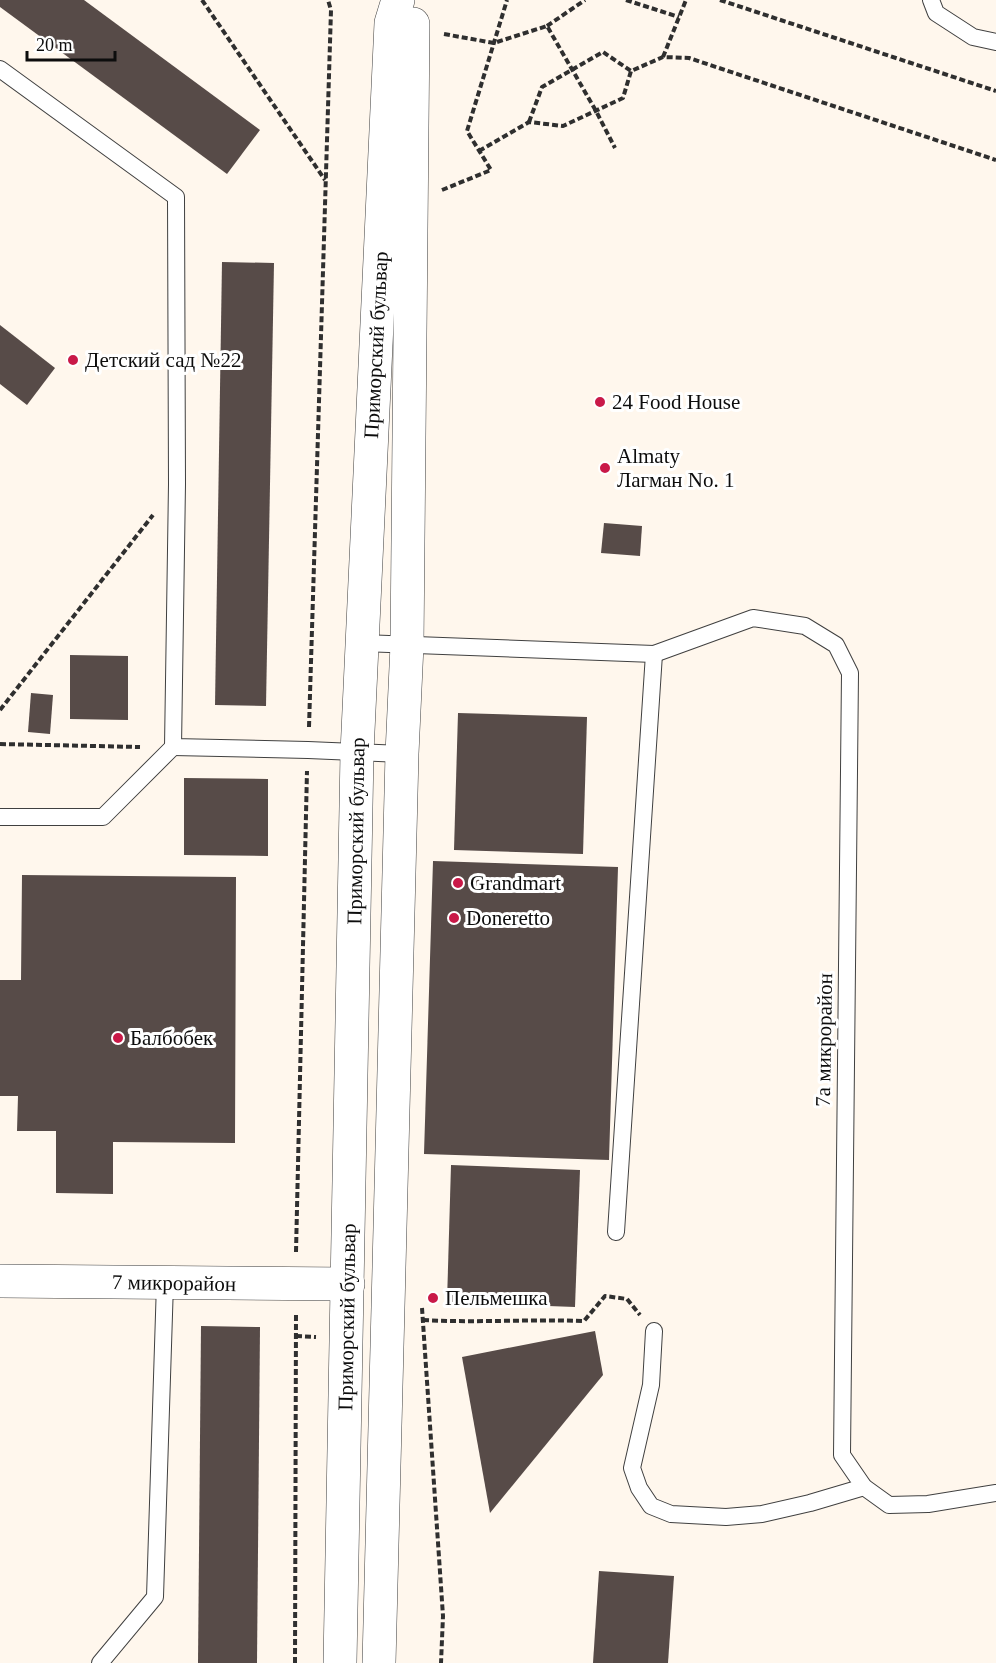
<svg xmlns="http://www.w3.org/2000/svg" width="996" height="1663" font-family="'Times New Roman',serif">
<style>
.building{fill:#574b48}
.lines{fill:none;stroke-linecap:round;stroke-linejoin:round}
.service-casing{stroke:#404040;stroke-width:18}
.minor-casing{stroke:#404040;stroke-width:34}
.tertiary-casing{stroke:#404040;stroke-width:34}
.path{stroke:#2f2f2f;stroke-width:4;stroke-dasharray:6 3;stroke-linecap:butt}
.service{stroke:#fff;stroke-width:16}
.minor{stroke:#fff;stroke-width:33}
.tertiary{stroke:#fff;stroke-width:33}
.poi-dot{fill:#c91948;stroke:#fff;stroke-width:2}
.labels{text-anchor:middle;stroke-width:6;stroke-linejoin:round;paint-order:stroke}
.street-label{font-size:21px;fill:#0d0d0d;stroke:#fff}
.poi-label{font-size:21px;fill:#0d0d0d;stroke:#fff;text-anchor:start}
</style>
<rect width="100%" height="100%" fill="#fff7ed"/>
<g class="building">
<path d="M 0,0 L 84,0 L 260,130 L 227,174 L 0,7 Z"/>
<path d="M 222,262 L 274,263 L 266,706 L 215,705 Z"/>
<path d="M 0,325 L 55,368 L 27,405 L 0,384 Z"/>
<path d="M 604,523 L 642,526 L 640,556 L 601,553 Z"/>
<path d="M 70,655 L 128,656 L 128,720 L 70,719 Z"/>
<path d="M 31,693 L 53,695 L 50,734 L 28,732 Z"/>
<path d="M 458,713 L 587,717 L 583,854 L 454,850 Z"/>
<path d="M 184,778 L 268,779 L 268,856 L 184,855 Z"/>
<path d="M 433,861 L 618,867 L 609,1160 L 424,1154 Z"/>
<path d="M 22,875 L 236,877 L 235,1143 L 113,1142 L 113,1194 L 56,1193 L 56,1131 L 17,1131 L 18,1096 L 0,1096 L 0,980 L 21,980 Z"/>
<path d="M 451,1165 L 580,1170 L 575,1307 L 447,1302 Z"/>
<path d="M 201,1326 L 260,1327 L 257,1663 L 198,1663 Z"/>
<path d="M 595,1331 L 603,1375 L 490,1513 L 462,1357 Z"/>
<path d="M 599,1571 L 674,1576 L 668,1663 L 593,1663 Z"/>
</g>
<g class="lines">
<defs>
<g id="service">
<path d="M 931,0 L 936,13 L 973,37 L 996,42"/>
<path d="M 0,69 L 176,197 L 177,484 L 173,747 L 308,750 L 402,754"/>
<path d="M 362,643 L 654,654 L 753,618 L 805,626 L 836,645 L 850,673 L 842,1455 L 864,1487 L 889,1505 L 928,1504 L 996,1493"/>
<path d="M 0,817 L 103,817 L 173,747"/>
<path d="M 616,1232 L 654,654"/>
<path d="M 654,1331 L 651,1385 L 632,1468 L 639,1488 L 651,1506 L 671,1514 L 726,1517 L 762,1514 L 810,1503 L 864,1487"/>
<path d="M 100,1663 L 155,1597 L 165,1283"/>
</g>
<path id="minor" d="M 0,1281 L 348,1284"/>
<g id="tertiary">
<path d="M 340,1663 L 357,753 L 391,23 L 398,0"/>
<path d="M 379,1663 L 402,754 L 407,645 L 413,24"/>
</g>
</defs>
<use href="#service" class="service-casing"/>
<use href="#minor" class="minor-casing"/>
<use href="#tertiary" class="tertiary-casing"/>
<g class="path">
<path d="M 202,0 L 325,180"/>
<path d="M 626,0 L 679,17"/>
<path d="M 720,0 L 996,91"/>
<path d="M 547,26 L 585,0"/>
<path d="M 444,34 L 494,43 L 547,26 L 596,111 L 615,148"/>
<path d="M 663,57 L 686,0"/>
<path d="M 529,122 L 542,87 L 603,52 L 631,71"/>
<path d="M 479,151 L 529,122 L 563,126 L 623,98 L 631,71 L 663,57 L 689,58 L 996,160"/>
<path d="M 442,190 L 491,170 L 467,131 L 507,0"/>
<path d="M 0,710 L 153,515"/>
<path d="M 309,727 L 331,10 L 328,0"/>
<path d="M 0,744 L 140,747"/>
<path d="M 296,1252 L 307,771"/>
<path d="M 422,1308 L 443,1616 L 441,1663"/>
<path d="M 423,1320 C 477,1323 530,1319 584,1321 L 605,1296 L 627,1299 L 640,1315"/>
<path d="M 296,1336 L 316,1337"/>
<path d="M 295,1663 L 296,1314"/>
</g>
<use href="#service" class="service"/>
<use href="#minor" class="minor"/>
<use href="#tertiary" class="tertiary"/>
</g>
<g class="poi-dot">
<circle cx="73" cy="360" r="6"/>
<circle cx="600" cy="402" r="6"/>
<circle cx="605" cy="468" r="6"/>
<circle cx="458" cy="883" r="6"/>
<circle cx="454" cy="918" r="6"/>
<circle cx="118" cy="1038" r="6"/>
<circle cx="433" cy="1298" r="6"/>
</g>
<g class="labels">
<g class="street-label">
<text transform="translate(376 345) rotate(-87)" y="7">Приморский бульвар</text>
<text transform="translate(356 831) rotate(-89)" y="7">Приморский бульвар</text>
<text transform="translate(824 1040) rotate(-89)" y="7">7а микрорайон</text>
<text transform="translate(174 1283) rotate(1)" y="7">7 микрорайон</text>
<text transform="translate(347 1317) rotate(-89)" y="7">Приморский бульвар</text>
</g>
<g class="poi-label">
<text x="85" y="367">Детский сад №22</text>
<text x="612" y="409">24 Food House</text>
<text x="617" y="463">Almaty<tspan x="617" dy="24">Лагман No. 1</tspan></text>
<text x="470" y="890">Grandmart</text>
<text x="466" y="925">Doneretto</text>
<text x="130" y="1045">Балбобек</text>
<text x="445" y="1305">Пельмешка</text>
</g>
</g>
<path d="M27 51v9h88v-9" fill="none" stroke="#0d0d0d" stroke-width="3"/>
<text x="36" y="51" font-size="18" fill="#0d0d0d" stroke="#ffffff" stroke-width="4.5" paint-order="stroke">20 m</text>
</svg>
